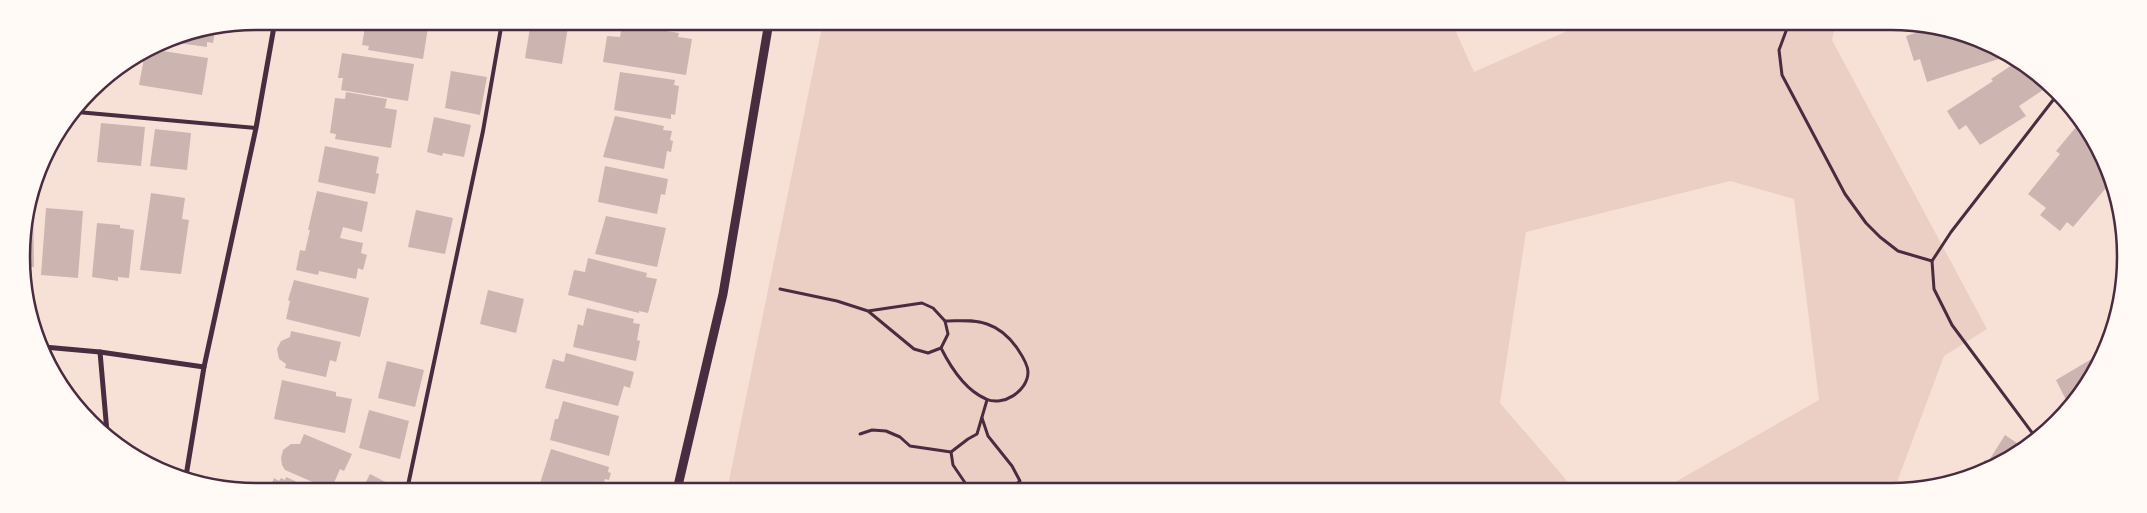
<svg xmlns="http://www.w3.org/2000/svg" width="2147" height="513" font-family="'Space Grotesk',sans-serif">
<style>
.green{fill:#ebcfc5}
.building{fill:#ccb4b1}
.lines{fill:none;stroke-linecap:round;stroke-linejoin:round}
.path{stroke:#4a2c40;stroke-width:3}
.service{stroke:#4a2c40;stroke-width:4}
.minor{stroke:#4a2c40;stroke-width:5}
.tertiary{stroke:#4a2c40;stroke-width:9}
.rim{fill:none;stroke:#4a2c40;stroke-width:2.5}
</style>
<rect width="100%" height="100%" fill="#f7e1d7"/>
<path class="green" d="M 823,22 L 1452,23 L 1474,72 L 1585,23 L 1836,23 L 1832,40 L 1987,329 L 1944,356 L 1894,490 L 1661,490 L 1819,400 L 1794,199 L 1730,181 L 1526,232 L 1500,403 L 1575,490 L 727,490 Z"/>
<g class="building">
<path d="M 366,21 L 429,21 L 423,59 L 368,50 L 369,46 L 362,45 Z"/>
<path d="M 531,22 L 568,27 L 562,64 L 525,58 Z"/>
<path d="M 622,24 L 679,33 L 678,37 L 692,39 L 686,75 L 603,62 L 607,36 L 620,37 Z"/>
<path d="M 1934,27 L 2008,53 L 2011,55 L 1927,82 L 1920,59 L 1914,61 L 1906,36 Z"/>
<path d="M 215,30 L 213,43 L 207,42 L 207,47 L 164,41 Z"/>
<path d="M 150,49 L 208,58 L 202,95 L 139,85 L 145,53 Z"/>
<path d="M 342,53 L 414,64 L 408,101 L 341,90 L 343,78 L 338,78 Z"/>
<path d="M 2018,61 L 2033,75 L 2043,90 L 2019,106 L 2026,116 L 1980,145 L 1966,125 L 1959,130 L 1947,111 L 1993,81 L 1991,79 Z"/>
<path d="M 451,71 L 487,77 L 480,115 L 445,108 Z"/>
<path d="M 620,72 L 675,80 L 674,85 L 679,86 L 675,115 L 671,114 L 671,119 L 614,110 Z"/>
<path d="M 346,92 L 387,99 L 385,108 L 397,110 L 391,148 L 335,139 L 336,134 L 330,133 L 335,98 L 345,99 Z"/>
<path d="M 615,116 L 664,126 L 663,130 L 672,131 L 670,140 L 673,141 L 671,152 L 667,151 L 664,169 L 603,157 Z"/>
<path d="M 434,117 L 471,125 L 464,157 L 443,153 L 442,156 L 427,152 Z"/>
<path d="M 2081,121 L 2111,182 L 2073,227 L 2067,222 L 2060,231 L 2040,215 L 2046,208 L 2028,194 L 2060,154 L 2056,151 Z"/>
<path d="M 101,123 L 145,127 L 141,166 L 97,162 Z"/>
<path d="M 155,129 L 191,133 L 187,170 L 150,166 Z"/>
<path d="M 325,146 L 379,157 L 376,173 L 379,174 L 375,194 L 318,182 Z"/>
<path d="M 605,166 L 668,179 L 665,195 L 661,194 L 657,214 L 598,202 Z"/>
<path d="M 317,191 L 368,202 L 362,232 L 343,227 L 340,238 L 363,243 L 361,253 L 367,255 L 363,270 L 358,268 L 356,279 L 319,271 L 318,275 L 296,270 L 300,250 L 305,251 L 310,230 L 308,230 Z"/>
<path d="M 151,193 L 185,198 L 182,219 L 189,220 L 181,274 L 140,270 Z"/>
<path d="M 33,200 L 34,267 L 24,267 L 22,241 Z"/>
<path d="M 46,208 L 83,211 L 78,278 L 41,275 Z"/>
<path d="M 416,210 L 453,218 L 445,254 L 408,247 Z"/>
<path d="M 606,216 L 666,228 L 657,267 L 595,254 Z"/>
<path d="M 97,223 L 120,225 L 120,228 L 134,230 L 129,278 L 118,277 L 118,281 L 92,277 Z"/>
<path d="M 588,258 L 647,273 L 646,277 L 657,279 L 648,313 L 639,311 L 639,313 L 568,295 L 574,270 L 585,272 Z"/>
<path d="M 294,280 L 369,298 L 360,337 L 286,319 L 290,301 L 288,300 Z"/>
<path d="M 488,290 L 524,299 L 516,333 L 480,324 Z"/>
<path d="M 587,308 L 634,319 L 633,323 L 640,324 L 637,340 L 640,341 L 636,361 L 573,347 L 578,324 L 583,326 Z"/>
<path d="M 291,331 L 341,342 L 336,362 L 330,360 L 326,377 L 285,368 L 286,364 L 279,359 L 277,349 L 281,341 L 290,337 Z"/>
<path d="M 2108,339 L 2103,355 L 2098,344 Z"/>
<path d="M 566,353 L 634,372 L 630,388 L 624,386 L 618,406 L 545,388 L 553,359 L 564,362 Z"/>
<path d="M 2095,357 L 2096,359 L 2098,358 L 2100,363 L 2069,406 L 2056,380 Z"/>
<path d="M 387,361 L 424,370 L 415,407 L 378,398 Z"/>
<path d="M 282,380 L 336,392 L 336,396 L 352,399 L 345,433 L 274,419 Z"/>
<path d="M 563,401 L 619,416 L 609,456 L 550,440 L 555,419 L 558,419 Z"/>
<path d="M 369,410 L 409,421 L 400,459 L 359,448 Z"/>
<path d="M 304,434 L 352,454 L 344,471 L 340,469 L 331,490 L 285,470 L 282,465 L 281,458 L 283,450 L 291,444 L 300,444 Z"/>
<path d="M 2005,435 L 2023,447 L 1994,468 L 1976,473 L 1985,460 L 1988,462 Z"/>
<path d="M 551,449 L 609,467 L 608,472 L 611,473 L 609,480 L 605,479 L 602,490 L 553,490 L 539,486 Z"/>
<path d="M 370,474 L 401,490 L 362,490 Z"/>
<path d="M 286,477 L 315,490 L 269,490 L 274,478 L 279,481 L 281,478 L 285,480 Z"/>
</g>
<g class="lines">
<g class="path">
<path d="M 1789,23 L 1779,50 L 1782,75 L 1845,194 L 1866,223 L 1880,237 L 1898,251 L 1932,261 L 1951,232 L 2057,95"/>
<path d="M 1932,261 L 1934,289 L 1952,325 L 2036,438"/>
<path d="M 780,289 L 837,301 L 868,311 L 922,303 L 933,308 L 945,321 L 948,334 L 941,348 L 928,353 L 914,349 L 868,311"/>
<path d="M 941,348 C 951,368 965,390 986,399 C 1003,407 1028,391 1028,372 C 1028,364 1021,354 1017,348 C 1010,338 999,328 987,324 C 974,319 959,321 945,321"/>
<path d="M 982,418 L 988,436 L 1012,466 L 1020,481 L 1009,490"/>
<path d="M 860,434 L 872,430 L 886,431 L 900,437 L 910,446 L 951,452"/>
<path d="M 970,490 L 953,465 L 951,452 L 968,439 L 977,434 L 987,400"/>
</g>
<g class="service">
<path d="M 77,112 L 256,128"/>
<path d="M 407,490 L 483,131 L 502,22"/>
</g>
<g class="minor">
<path d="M 44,347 L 100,352 L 204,367"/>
<path d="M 100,352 L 107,432"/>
<path d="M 186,476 L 204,367 L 256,128 L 275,21"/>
</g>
<path class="tertiary" d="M 677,490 L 723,294 L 769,22"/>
</g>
<path d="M0 0H2147V513H0ZM256 30H1891A226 226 0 0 1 2117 256V257A226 226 0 0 1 1891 483H256A226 226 0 0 1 30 257V256A226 226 0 0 1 256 30Z" fill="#fffaf5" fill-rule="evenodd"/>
<path class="rim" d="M256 30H1891A226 226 0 0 1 2117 256V257A226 226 0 0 1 1891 483H256A226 226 0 0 1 30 257V256A226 226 0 0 1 256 30Z"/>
</svg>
